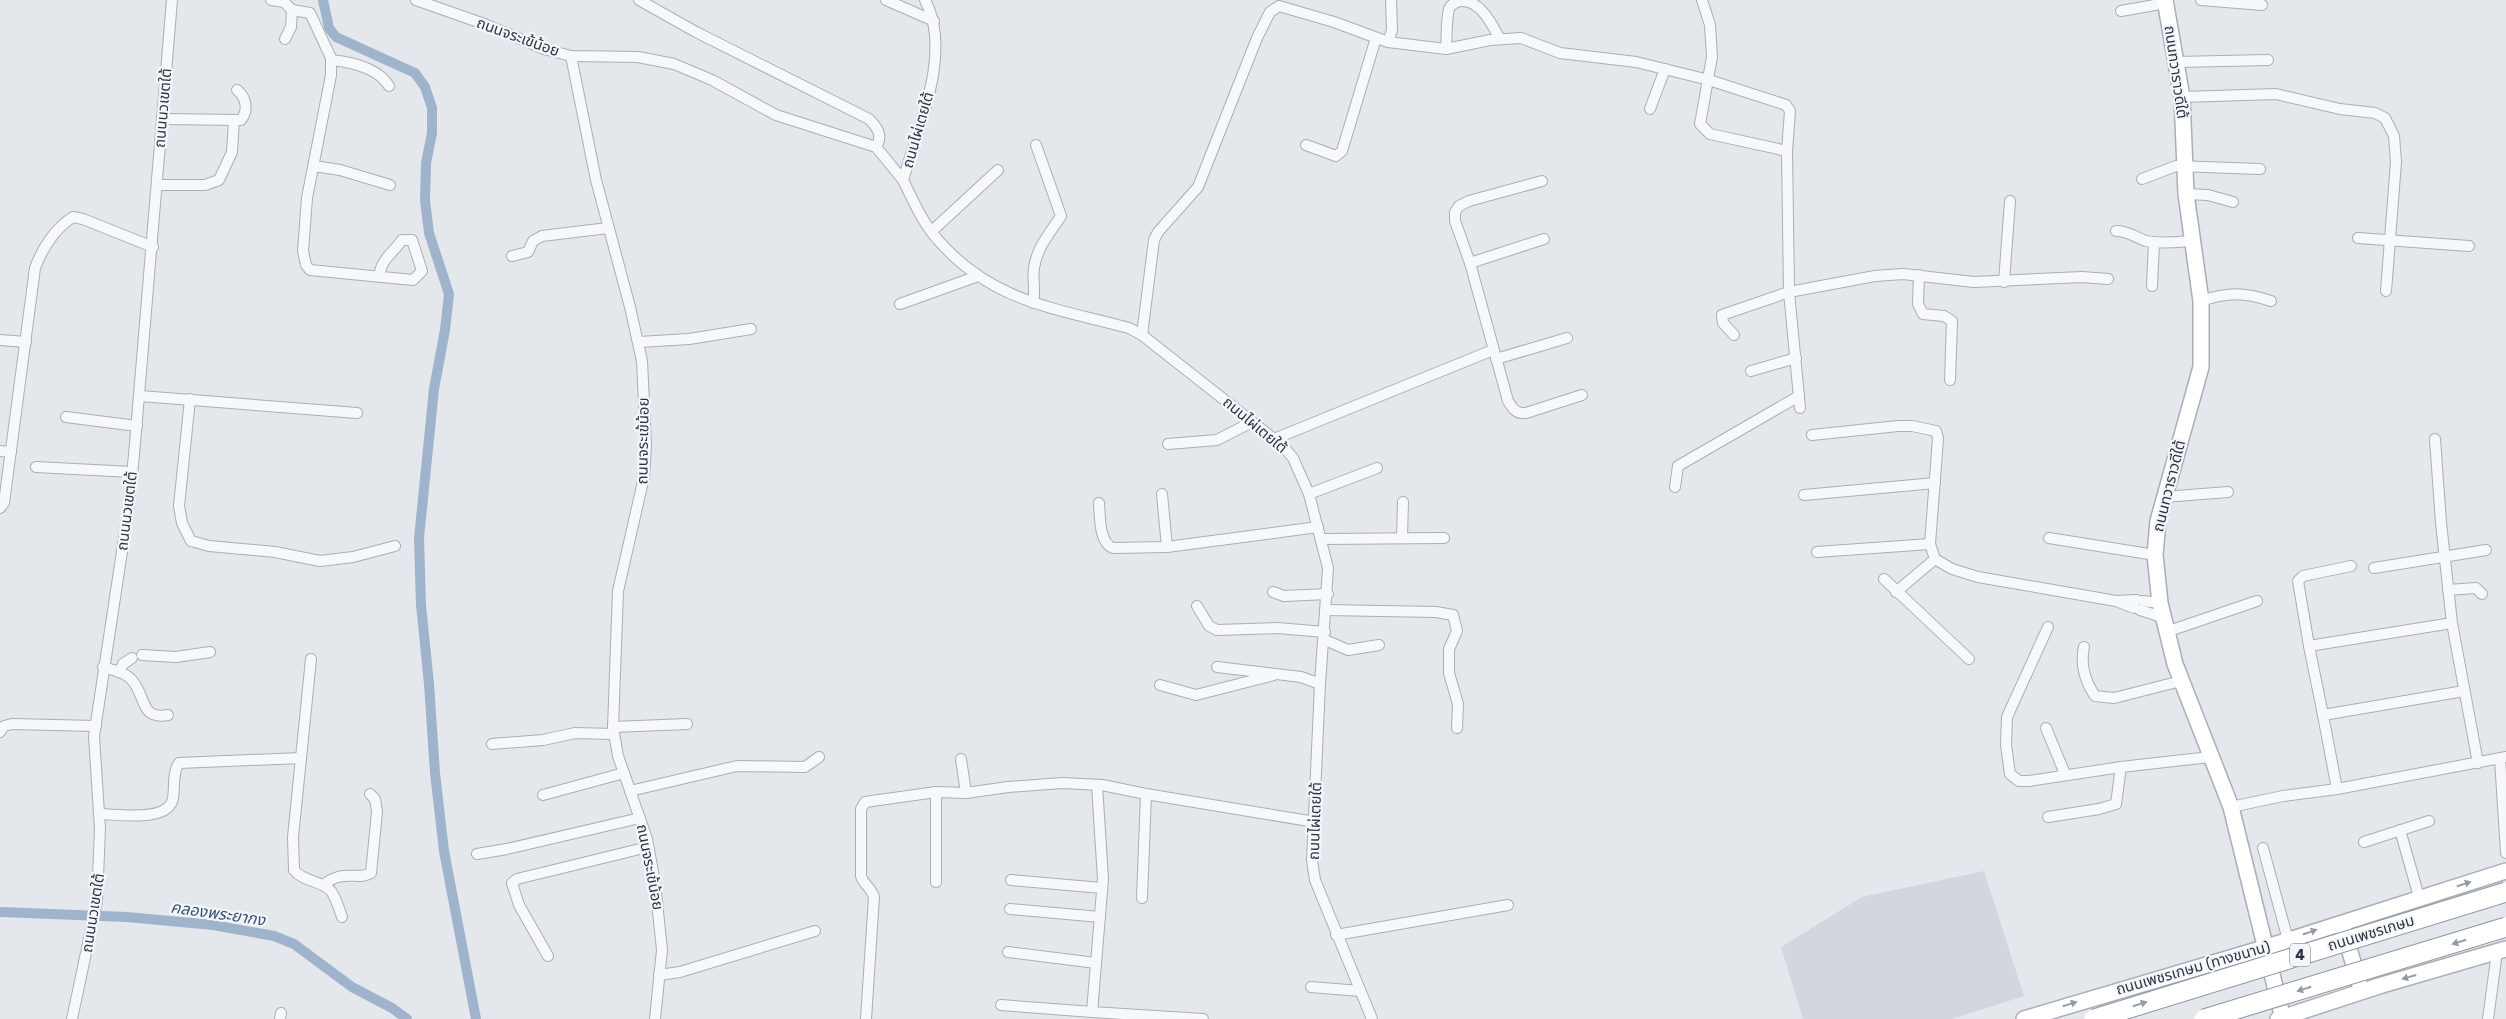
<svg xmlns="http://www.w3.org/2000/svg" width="2506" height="1019" font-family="Rubik,'Noto Sans Thai',sans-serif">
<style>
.built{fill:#d2d6de}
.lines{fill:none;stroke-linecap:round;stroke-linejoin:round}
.canal{stroke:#9fb4cc;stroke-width:10}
.street-casing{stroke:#a9aeb7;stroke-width:12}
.secondary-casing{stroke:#a9aeb7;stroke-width:18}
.street{stroke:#f7f8fa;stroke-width:10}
.secondary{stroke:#fff;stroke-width:15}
.highway-bridge-casing{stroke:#8b94a3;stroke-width:21;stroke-linecap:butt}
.highway-bridge{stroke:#fff;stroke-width:19}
.oneway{fill:#959aa2}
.labels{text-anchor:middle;stroke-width:4.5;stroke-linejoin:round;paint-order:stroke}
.shield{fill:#f4f6f9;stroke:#676e7b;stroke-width:1}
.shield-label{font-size:14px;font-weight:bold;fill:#2b3445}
.street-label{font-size:15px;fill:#2b3445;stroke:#f4f6f9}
.water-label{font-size:16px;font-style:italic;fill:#34527a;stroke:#f4f6f9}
</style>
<rect width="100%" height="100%" fill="#e4e7ec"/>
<path class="built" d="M 1984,871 L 2024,996 L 1952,1019 L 1803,1019 L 1781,947 L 1862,897 Z"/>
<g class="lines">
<g class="canal">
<path d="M 323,0 L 329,28 L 336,37 L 415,73 L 425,87 L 432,108 L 432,133 L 426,163 L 425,200 L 429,233 L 449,294 L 445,330 L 434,389 L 419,538 L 421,605 L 429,684 L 435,773 L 444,851 L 476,1019"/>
<path d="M 0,912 L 127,917 L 213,925 L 274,936 L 294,944 L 352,987 L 392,1008 L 407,1019"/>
</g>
<defs>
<g id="street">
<path d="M 271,0 L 284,2 L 292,10 L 310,13 L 331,58 L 331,75 L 307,198 L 303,251 L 306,265 L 310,270 L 413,280 L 422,271 L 412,240 L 402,240 C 395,251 378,262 380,277"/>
<path d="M 416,0 L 487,25 L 544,49 L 571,56 L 638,57 L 674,64 L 712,80 L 776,115 L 876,147 L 903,180"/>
<path d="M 639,0 L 696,32 L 869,119 C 878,128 883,136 876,147"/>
<path d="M 886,0 L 934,21"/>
<path d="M 925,0 C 953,51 918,129 903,180 C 913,200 923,224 938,240 C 992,302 1055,308 1129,328 L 1142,335 L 1283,446 L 1293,458 L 1309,494 L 1328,568 L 1320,684 L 1312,860 L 1315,880 L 1372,1019"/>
<path d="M 1702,0 L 1710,25 L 1712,57 L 1700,124 L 1710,134 L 1787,151"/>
<path d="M 2201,0 L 2262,5"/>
<path d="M 2121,11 L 2166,3"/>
<path d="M 285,39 L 291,27 L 292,10"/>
<path d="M 1388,42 L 1446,49 L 1490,40 L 1521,38 L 1560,53 L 1636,62 L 1709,80 L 1786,105 L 1790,111 L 1787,151 L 1789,292 L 1800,408"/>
<path d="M 1446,49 C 1447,36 1446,21 1449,9 C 1451,4 1455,2 1461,1 C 1481,0 1492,25 1500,39"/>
<path d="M 571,56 L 596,180 L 630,307 L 642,361 L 646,446 L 644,477 L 618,591 L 613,727 L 618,756 L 647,839 L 655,883 L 662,950 L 655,1019"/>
<path d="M 331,60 C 351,62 378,68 389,86"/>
<path d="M 2177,62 L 2268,60"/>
<path d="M 2182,97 L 2276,94 L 2340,109 L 2375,113 L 2385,118 L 2394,136 L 2396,162 L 2386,291"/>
<path d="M 1650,109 L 1665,69"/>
<path d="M 162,119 L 241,120 C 249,110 246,97 237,90"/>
<path d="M 1306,145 L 1336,156 L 1342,151 L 1376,38"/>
<path d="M 314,166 L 340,170 L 390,185"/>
<path d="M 2142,179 L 2176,166 L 2260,169"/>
<path d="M 1542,181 L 1469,201 L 1459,206 L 1455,212 L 1455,221 L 1470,263 L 1508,401 C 1513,409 1516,414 1526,413 L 1582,395"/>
<path d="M 157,185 L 205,185 L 219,180 L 232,152 L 234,120"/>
<path d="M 2186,194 L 2208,195 L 2233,202"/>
<path d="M 932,231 L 998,170"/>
<path d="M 2116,231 C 2129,231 2134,237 2146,241 C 2160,244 2177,242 2191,241"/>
<path d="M 2358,238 L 2469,246"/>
<path d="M 512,256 L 528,252 L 533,241 L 542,236 L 608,228"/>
<path d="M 1470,263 L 1544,239"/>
<path d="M 1919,275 L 1918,304 L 1923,314 L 1944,316 L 1952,321 L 1950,380"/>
<path d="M 2004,282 L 2010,201"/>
<path d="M 2152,286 L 2154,242"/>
<path d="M 2201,301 C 2228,292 2244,292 2271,301"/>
<path d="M 1033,303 C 1036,291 1032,280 1034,268 C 1037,247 1050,233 1061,216 L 1036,145"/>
<path d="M 900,304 L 978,276"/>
<path d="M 1142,335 L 1154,240 L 1158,232 L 1198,187 L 1257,38 L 1270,12 L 1279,6 L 1334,22 L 1388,42 L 1392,30 L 1391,0"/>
<path d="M 1734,335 L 1723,323 L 1722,315 L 1789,292 L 1875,276 L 1903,274 L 1974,282 L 2082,277 L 2108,279"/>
<path d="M 0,340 L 26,342"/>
<path d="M 639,342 L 689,339 L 751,329"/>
<path d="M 1496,359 L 1567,338"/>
<path d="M 1751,371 L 1796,358"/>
<path d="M 140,396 L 357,413"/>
<path d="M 190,399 L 179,506 L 182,523 L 191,541 L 209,546 L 275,552 L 320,561 L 353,557 L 395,546"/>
<path d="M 66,417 L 137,426"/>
<path d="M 1812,435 L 1898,426 L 1912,426 L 1936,431 L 1938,438 L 1930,544 L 1935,559 L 1952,569 L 1978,577 L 2116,601 L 2137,600"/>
<path d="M 1274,439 L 1493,350"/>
<path d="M 2435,439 L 2441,523 L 2452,623 L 2478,763"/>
<path d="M 1168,444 L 1217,440 L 1252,422"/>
<path d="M 0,451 L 11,452"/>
<path d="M 36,467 L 132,472"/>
<path d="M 1675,487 L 1678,466 L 1799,396"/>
<path d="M 1162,494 L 1167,547"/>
<path d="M 1309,494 L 1377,468"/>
<path d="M 1804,495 L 1935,483"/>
<path d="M 2164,497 L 2228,492"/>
<path d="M 1099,503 C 1100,516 1099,543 1113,548 L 1167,547 L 1318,527"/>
<path d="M 0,508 L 4,503 L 35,268 C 42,249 55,228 73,217 L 83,219 L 153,247"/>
<path d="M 1402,537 L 1403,502"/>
<path d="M 2049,538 L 2155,555"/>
<path d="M 1322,539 L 1444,538"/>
<path d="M 1817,552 L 1930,544"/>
<path d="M 2374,568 L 2486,550"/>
<path d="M 1884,579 L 1969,659"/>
<path d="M 2448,590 L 2476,588 L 2482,594"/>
<path d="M 1273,592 L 1284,596 L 1328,594"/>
<path d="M 1896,592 L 1935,559"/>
<path d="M 2116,601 L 2134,608"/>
<path d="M 2143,601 L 2160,603"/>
<path d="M 1197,606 L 1209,626 L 1217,630 L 1277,628 L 1325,632"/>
<path d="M 1326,610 L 1436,612 L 1453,615 L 1457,631 L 1449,649 L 1449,673 L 1458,704 L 1457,728"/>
<path d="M 2140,610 L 2162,617"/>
<path d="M 2452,623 L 2309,646 L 2323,715 L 2464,691"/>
<path d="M 2048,627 L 2007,717 L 2006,745 L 2010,774 L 2019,781 L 2029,781 L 2121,767 L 2210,757"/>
<path d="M 2166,632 L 2257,601"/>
<path d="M 1325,640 L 1348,650 L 1379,645"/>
<path d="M 2309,646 L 2298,581 L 2303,576 L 2351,566"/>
<path d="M 2084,647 C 2080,665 2085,681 2095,696 L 2114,698 L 2181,681"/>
<path d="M 142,655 L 176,657 L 210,652"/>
<path d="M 103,667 C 113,670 124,672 131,679 C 147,696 139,720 168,715"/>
<path d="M 1217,667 L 1301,677 L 1320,684"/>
<path d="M 119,672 L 123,664 L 132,658"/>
<path d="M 1160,685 L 1196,695 L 1274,675"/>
<path d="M 2323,715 L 2337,789"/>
<path d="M 613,727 L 687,724"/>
<path d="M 2046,728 L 2065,774"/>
<path d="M 0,732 L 4,726 L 12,724 L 96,726"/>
<path d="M 492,744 L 543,740 L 575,733 L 614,734"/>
<path d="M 301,758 L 293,837 L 294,870 C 303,882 321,880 331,891 C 336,898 339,908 342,917"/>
<path d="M 961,759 L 966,793"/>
<path d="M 2500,759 L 2506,853"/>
<path d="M 1097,785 L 1103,879 L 1092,1012 L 1203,1019"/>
<path d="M 630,791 L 737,766 L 805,767 L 819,757"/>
<path d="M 543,795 L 624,773"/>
<path d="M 2231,807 L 2283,796 L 2337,789 L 2506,757"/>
<path d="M 99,814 C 118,814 169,823 173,798 C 175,787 172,773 179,763 L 301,758 L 311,659"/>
<path d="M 2048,817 L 2099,809 L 2116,804 L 2121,767"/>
<path d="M 2400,830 L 2419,897"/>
<path d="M 2364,842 L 2429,821"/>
<path d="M 2263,848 L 2288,940"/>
<path d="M 477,854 L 507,849 L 640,818"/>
<path d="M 1011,880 L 1102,888"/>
<path d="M 936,882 L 936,792"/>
<path d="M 323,885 C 345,868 358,881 371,873 L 377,812 L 375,799 L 370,794"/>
<path d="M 1142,898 L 1146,794"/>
<path d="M 1010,909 L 1100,917"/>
<path d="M 1336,935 L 1508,905"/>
<path d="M 1008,952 L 1096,963"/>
<path d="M 548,956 L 519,905 L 512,883 L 517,879 L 648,847"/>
<path d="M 659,975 L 680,972 L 815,931"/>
<path d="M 1311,987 L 1360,991"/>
<path d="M 1001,1005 L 1092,1012"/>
<path d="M 72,1019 L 97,901 L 100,829 L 94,736 L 128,512 L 134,455 L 172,0"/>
<path d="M 280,1019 L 281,1013"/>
<path d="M 866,1019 L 874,897 C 871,887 863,884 861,876 L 861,809 L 865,802 L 936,792 L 966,793 L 1008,787 L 1062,783 L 1102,785 L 1146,794 L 1315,822"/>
<path d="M 2488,1019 L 2497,952"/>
</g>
<g id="secondary">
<path d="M 2165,0 L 2182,97 L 2186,194 L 2201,301 L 2201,367 L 2158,521 L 2155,555 L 2160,603 L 2175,664 L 2231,807 L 2283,1019"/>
<path d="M 2344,931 L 2359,983"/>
<path d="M 2024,1019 L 2264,948 L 2506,871"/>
<path d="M 2278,1019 L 2382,985 L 2506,949"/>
</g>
</defs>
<use href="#street" class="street-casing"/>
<use href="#secondary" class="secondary-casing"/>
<use href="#street" class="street"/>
<use href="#secondary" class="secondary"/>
<defs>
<g id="highway-bridge">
<path d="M 2094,1019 L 2506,892"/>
<path d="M 2204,1019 L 2506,927"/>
</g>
</defs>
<use href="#highway-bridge" class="highway-bridge-casing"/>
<use href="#highway-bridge" class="highway-bridge"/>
</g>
<defs><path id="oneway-solid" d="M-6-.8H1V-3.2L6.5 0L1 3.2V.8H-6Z" transform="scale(1.25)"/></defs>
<g class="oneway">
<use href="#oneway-solid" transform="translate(2464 884) rotate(-17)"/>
<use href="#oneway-solid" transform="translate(2310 932) rotate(-19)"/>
<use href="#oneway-solid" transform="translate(2459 942) rotate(163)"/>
<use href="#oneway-solid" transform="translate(2409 977) rotate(164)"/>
<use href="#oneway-solid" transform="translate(2304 989) rotate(163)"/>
<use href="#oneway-solid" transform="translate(2070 1004) rotate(-17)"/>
<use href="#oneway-solid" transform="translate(2140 1004) rotate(-17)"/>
</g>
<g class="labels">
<rect class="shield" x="2290" y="943.5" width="20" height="23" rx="4"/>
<g class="shield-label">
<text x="2300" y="960">4</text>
</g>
<g class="street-label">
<text transform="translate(518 37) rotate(20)" y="5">ถนนจระเข้น้อย</text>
<text transform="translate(2176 72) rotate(82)" y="5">ถนนทวาราวดีใต้</text>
<text transform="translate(163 108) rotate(-85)" y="5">ถนนนวเขตใต้</text>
<text transform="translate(918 130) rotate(-74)" y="5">ถนนไผ่เตยใต้</text>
<text transform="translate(1255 425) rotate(40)" y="5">ถนนไผ่เตยใต้</text>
<text transform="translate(643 441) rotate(-89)" y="5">ถนนจระเข้น้อย</text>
<text transform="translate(2169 486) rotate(-76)" y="5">ถนนทวาราวดีใต้</text>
<text transform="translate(127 511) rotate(-83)" y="5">ถนนนวเขตใต้</text>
<text transform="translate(1315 821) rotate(-88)" y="5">ถนนไผ่เตยใต้</text>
<text transform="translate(650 867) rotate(79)" y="5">ถนนจระเข้น้อย</text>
<text transform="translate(93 913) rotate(-81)" y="5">ถนนนวเขตใต้</text>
<text transform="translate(2371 933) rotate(-17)" y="5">ถนนเพชรเกษม</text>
<text transform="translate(2193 968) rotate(-16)" y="5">ถนนเพชรเกษม (ทางขนาน)</text>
</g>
<g class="water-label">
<text transform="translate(218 913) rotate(8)" y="6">คลองพระยากง</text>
</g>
</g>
</svg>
